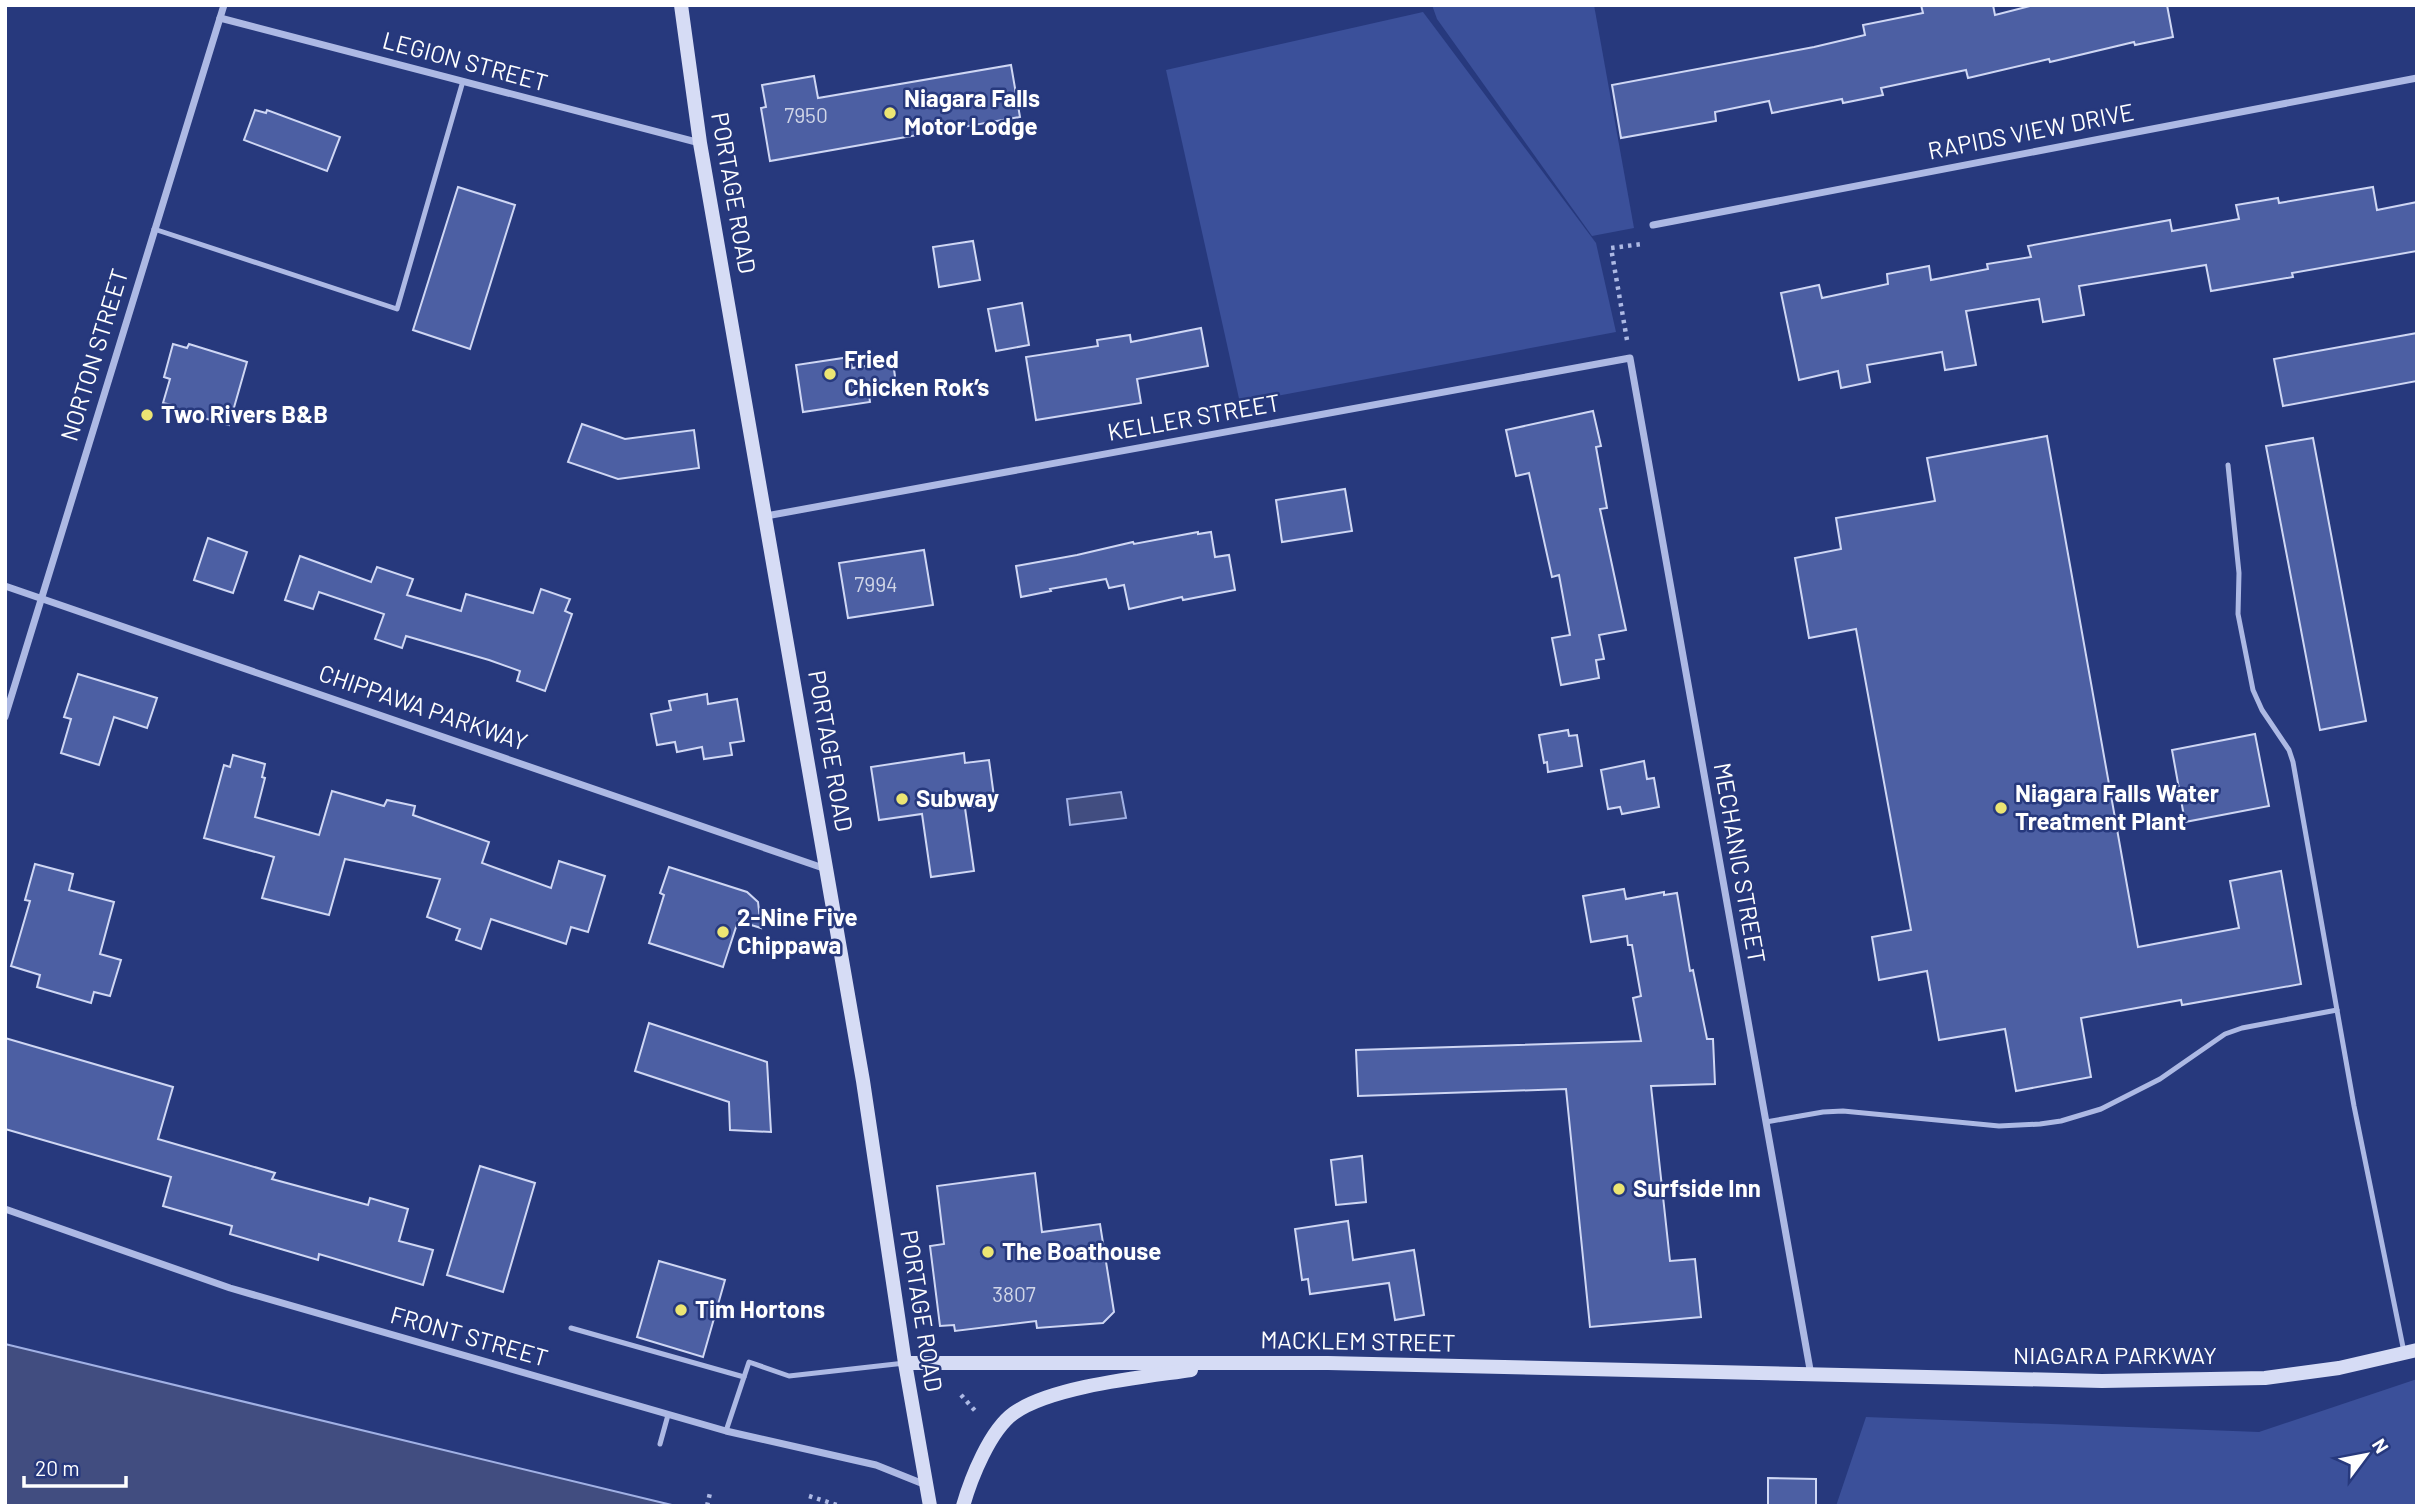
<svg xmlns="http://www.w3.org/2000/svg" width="2422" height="1511" font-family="Barlow,sans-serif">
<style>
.green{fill:#3b509a}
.water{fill:#414d80;stroke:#a1b1e5;stroke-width:2}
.building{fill:#4c5fa3;stroke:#cfd7f4;stroke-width:2}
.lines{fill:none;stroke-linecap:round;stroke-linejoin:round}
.path{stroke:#adb9e4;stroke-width:4.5;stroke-dasharray:3.5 5;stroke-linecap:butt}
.lane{stroke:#adb9e4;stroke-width:5}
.street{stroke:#adb9e4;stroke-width:7}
.secondary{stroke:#d6dcf5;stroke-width:14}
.poi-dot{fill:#ece573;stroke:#27397d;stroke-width:2.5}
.labels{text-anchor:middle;stroke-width:5;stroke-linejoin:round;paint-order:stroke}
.number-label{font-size:21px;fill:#d2d7e8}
.street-label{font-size:24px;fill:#fff;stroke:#27397d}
.poi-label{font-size:24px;font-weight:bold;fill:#fff;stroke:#27397d;text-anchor:start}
</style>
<rect width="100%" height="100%" fill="#27397d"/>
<g class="green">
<path d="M 1432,5 L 1594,5 L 1634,228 L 1592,236 L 1437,19 Z"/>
<path d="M 1423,12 L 1596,243 L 1616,332 L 1240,403 L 1166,70 Z"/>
<path d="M 2417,1379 L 2417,1506 L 1836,1506 L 1866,1417 L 2259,1432 Z"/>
</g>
<g class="water">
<path d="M 1121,792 L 1126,818 L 1070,825 L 1067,799 Z"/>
<path d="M 5,1344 L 676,1506 L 5,1506 Z"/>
</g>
<g class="building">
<path d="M 1921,5 L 1993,5 L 1995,15 L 2034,5 L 2167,5 L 2173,37 L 2135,45 L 2134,42 L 2050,62 L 2049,59 L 1968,78 L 1966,70 L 1881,88 L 1883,95 L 1843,103 L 1842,99 L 1772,113 L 1769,101 L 1715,112 L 1716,121 L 1621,138 L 1612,85 L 1814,47 L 1865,35 L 1863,25 L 1923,13 Z"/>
<path d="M 1011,65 L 1020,117 L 770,161 L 761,108 L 766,107 L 762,85 L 814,76 L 818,98 Z"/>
<path d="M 255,110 L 266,113 L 267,110 L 340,137 L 327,171 L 244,140 Z"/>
<path d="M 458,187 L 515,205 L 470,349 L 413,330 Z"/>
<path d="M 2373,187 L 2377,210 L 2417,202 L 2417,251 L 2292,273 L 2293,277 L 2211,291 L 2206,265 L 2079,286 L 2084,315 L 2043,322 L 2039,299 L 1966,311 L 1976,365 L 1945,370 L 1942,352 L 1867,365 L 1870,382 L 1841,388 L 1838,371 L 1799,380 L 1781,293 L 1819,285 L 1822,298 L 1888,284 L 1887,274 L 1929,266 L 1931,280 L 1988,269 L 1987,264 L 2031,257 L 2028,246 L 2170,220 L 2172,231 L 2239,219 L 2236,205 L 2278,198 L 2279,203 Z"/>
<path d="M 973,241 L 980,280 L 939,287 L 933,247 Z"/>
<path d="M 1022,303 L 1029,345 L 996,351 L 988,309 Z"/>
<path d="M 1201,328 L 1208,366 L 1137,379 L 1141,403 L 1036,420 L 1026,357 L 1098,346 L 1097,340 L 1130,335 L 1131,342 Z"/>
<path d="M 2417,333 L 2417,381 L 2283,406 L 2274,359 Z"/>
<path d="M 173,344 L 187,348 L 189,344 L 247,362 L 229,425 L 171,409 L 172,405 L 163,403 L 170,379 L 164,377 Z"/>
<path d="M 850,357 L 852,368 L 893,362 L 897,391 L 869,395 L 870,402 L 803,412 L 796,365 Z"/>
<path d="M 1593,411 L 1601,446 L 1596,447 L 1607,508 L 1600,509 L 1626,630 L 1599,635 L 1604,659 L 1596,660 L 1599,678 L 1561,685 L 1552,638 L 1570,635 L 1559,575 L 1552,577 L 1529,473 L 1516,476 L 1506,430 Z"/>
<path d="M 582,424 L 625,439 L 694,430 L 699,468 L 618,479 L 568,462 Z"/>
<path d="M 2047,436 L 2138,947 L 2239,928 L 2230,881 L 2281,871 L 2301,984 L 2182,1005 L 2181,1000 L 2081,1018 L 2091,1077 L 2016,1091 L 2005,1029 L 1939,1040 L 1927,971 L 1879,980 L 1872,937 L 1911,930 L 1856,629 L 1809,638 L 1795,558 L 1841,549 L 1836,518 L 1935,501 L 1927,458 Z"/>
<path d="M 2313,438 L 2366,721 L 2320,730 L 2266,446 Z"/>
<path d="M 1345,489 L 1352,531 L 1282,542 L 1276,500 Z"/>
<path d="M 1198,532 L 1198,534 L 1211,532 L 1215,557 L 1229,555 L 1235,590 L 1183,600 L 1182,597 L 1129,609 L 1124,585 L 1109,588 L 1106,579 L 1050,589 L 1051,591 L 1021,597 L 1016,566 L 1077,555 L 1133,542 L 1134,544 Z"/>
<path d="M 208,538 L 247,552 L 233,593 L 194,580 Z"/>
<path d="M 924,550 L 933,605 L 848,618 L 839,563 Z"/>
<path d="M 300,556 L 371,582 L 377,567 L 413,579 L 407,595 L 461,611 L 466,594 L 533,613 L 541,589 L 570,599 L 565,611 L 572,614 L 545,691 L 517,681 L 520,671 L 489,660 L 406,636 L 402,648 L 375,639 L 384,614 L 319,592 L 313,609 L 285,600 Z"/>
<path d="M 78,674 L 157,698 L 147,728 L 114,717 L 99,765 L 61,753 L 71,719 L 64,717 Z"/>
<path d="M 707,694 L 708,704 L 737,699 L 744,741 L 730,743 L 732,755 L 704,759 L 702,747 L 677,752 L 675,742 L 657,745 L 651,714 L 671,710 L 669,701 Z"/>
<path d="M 1568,730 L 1569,736 L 1577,735 L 1582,766 L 1548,772 L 1547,762 L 1544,763 L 1539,735 Z"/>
<path d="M 2255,734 L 2269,806 L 2185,822 L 2172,750 Z"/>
<path d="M 964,753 L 965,763 L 989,760 L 995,804 L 965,808 L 974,871 L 931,877 L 922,814 L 879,820 L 871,767 Z"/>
<path d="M 233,755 L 265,764 L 262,777 L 265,778 L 255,817 L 319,835 L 332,791 L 384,806 L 387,800 L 415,806 L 413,815 L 489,842 L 482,863 L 551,888 L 559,861 L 605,876 L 588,932 L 571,927 L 566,944 L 491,919 L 481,949 L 456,940 L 460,929 L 427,917 L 440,879 L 345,859 L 329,915 L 262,898 L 274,857 L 204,838 L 224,765 L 230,767 Z"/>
<path d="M 1644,761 L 1647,779 L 1654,778 L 1659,807 L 1622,814 L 1620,807 L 1608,809 L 1601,770 Z"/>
<path d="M 35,864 L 73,874 L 69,890 L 114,902 L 100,954 L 121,960 L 110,996 L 94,992 L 91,1003 L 37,987 L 40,975 L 11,966 L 30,901 L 25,900 Z"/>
<path d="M 669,867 L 747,892 L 758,902 L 761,928 L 738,921 L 723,967 L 649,943 L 664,895 L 660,893 Z"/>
<path d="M 1624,889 L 1626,899 L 1664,892 L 1664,895 L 1677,893 L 1690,971 L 1693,970 L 1707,1039 L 1713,1039 L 1715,1084 L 1651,1086 L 1670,1261 L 1695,1259 L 1701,1317 L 1590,1327 L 1566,1089 L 1358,1096 L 1356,1050 L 1641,1041 L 1633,998 L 1641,996 L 1632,945 L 1628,945 L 1627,936 L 1591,942 L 1583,896 Z"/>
<path d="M 649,1023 L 767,1062 L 771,1132 L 730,1130 L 729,1102 L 635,1071 Z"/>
<path d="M 5,1038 L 173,1087 L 158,1139 L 275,1173 L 272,1179 L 368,1205 L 370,1198 L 408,1209 L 399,1241 L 433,1250 L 423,1285 L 319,1254 L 318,1260 L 230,1234 L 232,1226 L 163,1206 L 171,1177 L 5,1129 Z"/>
<path d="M 1362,1156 L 1366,1202 L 1336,1205 L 1331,1160 Z"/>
<path d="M 480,1166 L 535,1183 L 503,1292 L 447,1275 Z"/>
<path d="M 1035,1173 L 1042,1232 L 1100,1224 L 1114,1312 L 1103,1323 L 1037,1328 L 1036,1321 L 955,1331 L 954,1325 L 940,1326 L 930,1246 L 944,1244 L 937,1186 Z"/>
<path d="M 1348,1221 L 1353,1260 L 1414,1250 L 1424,1315 L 1395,1320 L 1389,1283 L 1310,1294 L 1308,1279 L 1302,1280 L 1295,1229 Z"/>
<path d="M 659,1261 L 725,1280 L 703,1357 L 637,1337 Z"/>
<path d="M 1768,1478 L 1816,1479 L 1816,1506 L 1768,1506 Z"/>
</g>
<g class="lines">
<g class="path">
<path d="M 1627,340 L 1611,248 L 1642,244"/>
<path d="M 961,1395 L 978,1414"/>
<path d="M 809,1496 L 840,1506"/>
<path d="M 707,1506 L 710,1493"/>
</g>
<g class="lane">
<path d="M 154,229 L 397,309 L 463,81"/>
<path d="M 2228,465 L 2239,573 L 2238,614 L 2253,690 L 2262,710 L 2289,750 L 2293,762 L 2354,1106 L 2404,1352"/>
<path d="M 1766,1122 L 1823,1112 L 1843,1111 L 1999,1126 L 2040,1124 L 2061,1121 L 2101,1109 L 2160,1079 L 2225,1034 L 2242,1028 L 2337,1010"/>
<path d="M 571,1328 L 744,1377"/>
<path d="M 726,1431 L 749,1362 L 789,1376 L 905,1363"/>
<path d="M 660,1444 L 668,1415"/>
</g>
<g class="street">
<path d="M 220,18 L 700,143"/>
<path d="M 1653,225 L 2417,78"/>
<path d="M 766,516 L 1630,358 L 1811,1375"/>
<path d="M 5,586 L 826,869"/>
<path d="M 5,717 L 224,5"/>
<path d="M 5,1209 L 230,1288 L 726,1431 L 876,1465 L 926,1485"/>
</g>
<g class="secondary">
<path d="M 681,5 L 700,143 L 863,1081 L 905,1363 L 930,1506"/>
<path d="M 905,1363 L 1328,1363 L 2102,1381 L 2265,1378 L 2339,1368 L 2417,1350"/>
<path d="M 963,1506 C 971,1478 990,1430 1014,1413 C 1052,1386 1144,1377 1191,1370"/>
</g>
</g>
<g class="poi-dot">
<circle cx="890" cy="113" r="7"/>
<circle cx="830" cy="374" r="7"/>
<circle cx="147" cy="415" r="7"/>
<circle cx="902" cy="799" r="7"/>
<circle cx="2001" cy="808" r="7"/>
<circle cx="723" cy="932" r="7"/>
<circle cx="1619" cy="1189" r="7"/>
<circle cx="988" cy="1252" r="7"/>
<circle cx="681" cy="1310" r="7"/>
</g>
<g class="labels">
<g class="number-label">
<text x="806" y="123">7950</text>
<text x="876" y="592">7994</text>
<text x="1014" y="1302">3807</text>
</g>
<g class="street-label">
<text transform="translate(465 62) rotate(15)" y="8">LEGION STREET</text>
<text transform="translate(2031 132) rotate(-11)" y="8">RAPIDS VIEW DRIVE</text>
<text transform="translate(733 193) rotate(80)" y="8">PORTAGE ROAD</text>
<text transform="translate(95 355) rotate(-73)" y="8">NORTON STREET</text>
<text transform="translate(1194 418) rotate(-10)" y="8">KELLER STREET</text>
<text transform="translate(423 708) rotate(19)" y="8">CHIPPAWA PARKWAY</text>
<text transform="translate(830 751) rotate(80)" y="8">PORTAGE ROAD</text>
<text transform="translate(1739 863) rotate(80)" y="8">MECHANIC STREET</text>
<text transform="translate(921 1311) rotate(81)" y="8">PORTAGE ROAD</text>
<text transform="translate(469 1337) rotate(16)" y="8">FRONT STREET</text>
<text transform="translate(1358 1342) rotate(1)" y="8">MACKLEM STREET</text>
<text x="2115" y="1364">NIAGARA PARKWAY</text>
</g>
<g class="poi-label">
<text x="904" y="107">Niagara Falls<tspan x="904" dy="28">Motor Lodge</tspan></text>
<text x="844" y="368">Fried<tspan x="844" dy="28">Chicken Rok’s</tspan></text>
<text x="161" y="423">Two Rivers B&amp;B</text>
<text x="2015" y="802">Niagara Falls Water<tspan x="2015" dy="28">Treatment Plant</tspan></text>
<text x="916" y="807">Subway</text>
<text x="737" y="926">2-Nine Five<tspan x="737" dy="28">Chippawa</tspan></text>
<text x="1633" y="1197">Surfside Inn</text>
<text x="1002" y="1260">The Boathouse</text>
<text x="695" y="1318">Tim Hortons</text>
</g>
</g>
<rect width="2422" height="1511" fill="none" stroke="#ffffff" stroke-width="14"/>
<g transform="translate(2366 1455) rotate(58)" stroke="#27397d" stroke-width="5" paint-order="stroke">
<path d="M0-5L12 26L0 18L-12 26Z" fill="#ffffff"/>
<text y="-10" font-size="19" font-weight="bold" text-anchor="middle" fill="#ffffff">N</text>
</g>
<path d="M24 1476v10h102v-10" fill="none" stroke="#ffffff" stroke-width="3.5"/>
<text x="35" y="1476" font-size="21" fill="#ffffff" stroke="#27397d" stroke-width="5" paint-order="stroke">20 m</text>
</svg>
